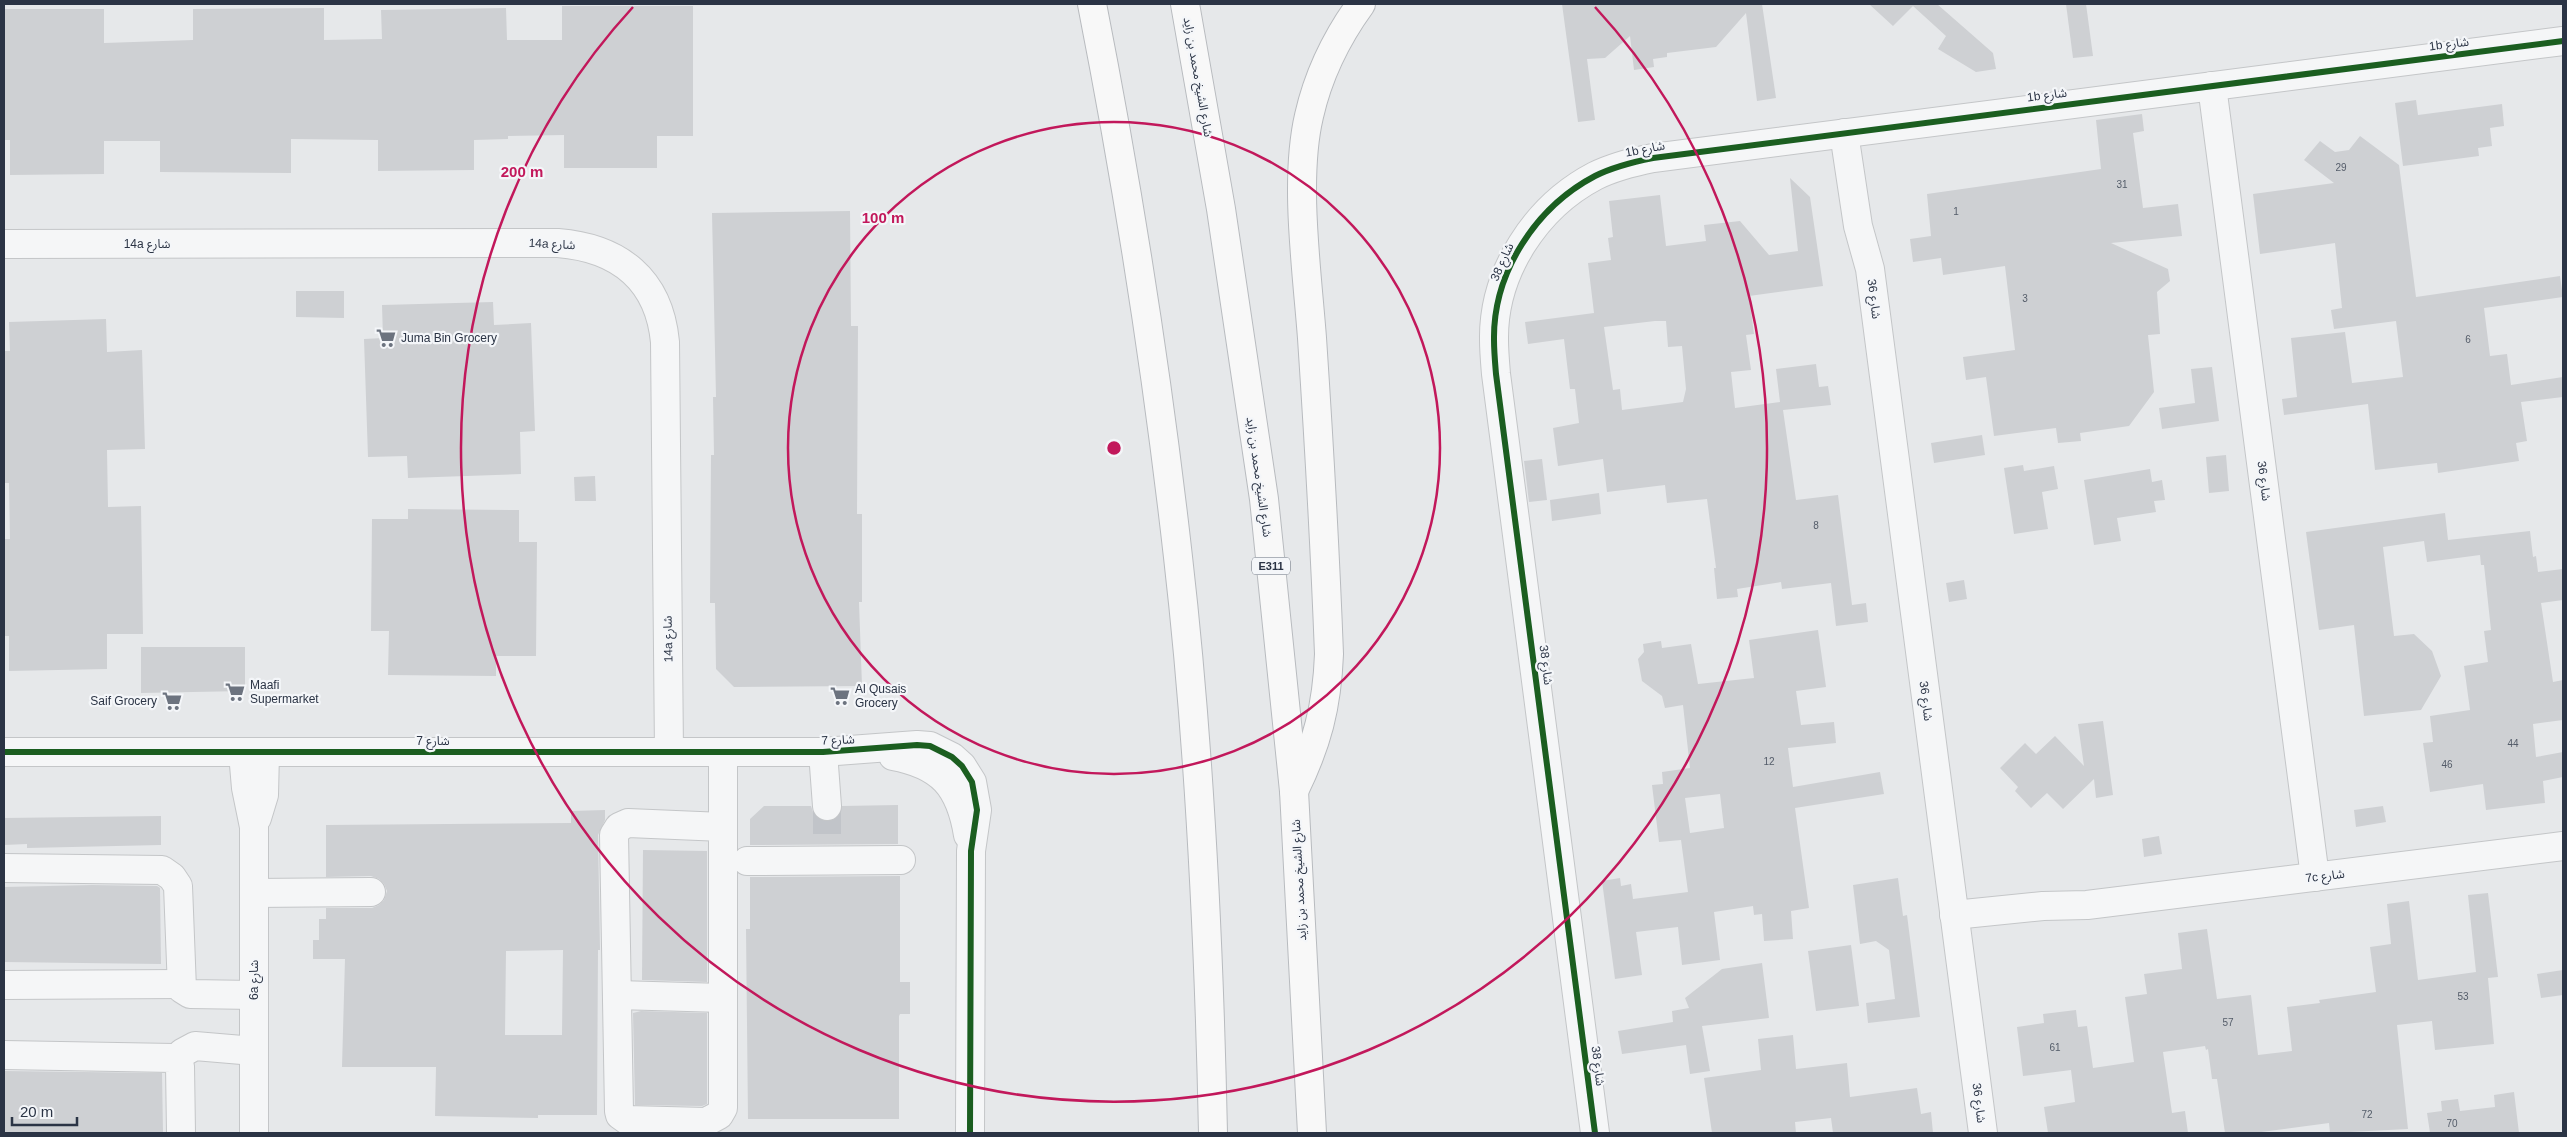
<svg xmlns="http://www.w3.org/2000/svg" width="2567" height="1137" font-family="Arial,'Noto Sans Arabic',sans-serif">
<style>
.building{fill:#ced0d3;fill-rule:evenodd}
.lines{fill:none;stroke-linecap:round;stroke-linejoin:round}
.minor-tunnel{stroke:#c1c4c9;stroke-width:28;stroke-dasharray:28 14;stroke-linecap:butt}
.minor-casing{stroke:#c4c6c8;stroke-width:30}
.highway-casing{stroke:#b8bbbf;stroke-width:30}
.minor{stroke:#f5f6f7;stroke-width:28}
.highway{stroke:#f8f8f8;stroke-width:28}
.cycleway-casing{stroke:#f4f6f9;stroke-width:9}
.cycleway{stroke:#1b5e20;stroke-width:6}
.ring{fill:none;stroke:#c2185b;stroke-width:2.5}
.labels{text-anchor:middle;stroke-width:4.5;stroke-linejoin:round;paint-order:stroke}
.number-label{font-size:10px;fill:#545c69}
.shield{fill:#f4f6f9;stroke:#676e7b;stroke-width:1}
.shield-label{font-size:11px;font-weight:bold;fill:#2b3445}
.street-label{font-size:12px;fill:#2b3445;stroke:#f4f6f9}
.poi-label{font-size:12px;fill:#2b3445;stroke:#f4f6f9;text-anchor:start}
.centre{fill:#c2185b;stroke:#f4f6f9;stroke-width:2.5}
.ring-label{font-size:15px;text-anchor:middle;font-weight:bold;fill:#c2185b;stroke:#f4f6f9;stroke-width:4.5;stroke-linejoin:round;paint-order:stroke}
</style>
<rect width="100%" height="100%" fill="#e6e8ea"/>
<g class="building">
<path d="M 1562,4 L 1762,4 L 1776,98 L 1757,101 L 1746,13 L 1716,47 L 1667,53 L 1667,57 L 1653,59 L 1654,67 L 1634,70 L 1630,36 L 1605,58 L 1587,59 L 1595,120 L 1578,122 Z"/>
<path d="M 1869,4 L 1937,4 L 1993,53 L 1996,69 L 1976,72 L 1938,49 L 1946,36 L 1913,6 L 1893,26 Z"/>
<path d="M 2066,4 L 2086,4 L 2093,56 L 2073,58 Z"/>
<path d="M 562,6 L 693,6 L 693,136 L 657,136 L 657,168 L 564,168 L 564,135 L 508,136 L 508,139 L 474,140 L 474,170 L 378,171 L 378,140 L 291,139 L 291,173 L 160,172 L 160,141 L 104,141 L 104,174 L 10,175 L 10,140 L 4,140 L 4,9 L 104,9 L 104,43 L 193,40 L 193,9 L 324,8 L 324,40 L 382,39 L 381,10 L 506,8 L 507,40 L 562,40 Z"/>
<path d="M 2416,100 L 2418,115 L 2502,104 L 2504,126 L 2490,128 L 2492,146 L 2478,148 L 2479,156 L 2403,166 L 2395,103 Z"/>
<path d="M 2142,114 L 2144,131 L 2133,133 L 2143,208 L 2178,204 L 2182,236 L 2111,243 L 2168,269 L 2170,281 L 2157,292 L 2160,334 L 2148,335 L 2154,392 L 2129,426 L 2080,433 L 2081,441 L 2058,443 L 2056,428 L 1994,436 L 1986,377 L 1966,380 L 1963,357 L 2015,350 L 2005,266 L 1943,275 L 1941,258 L 1913,262 L 1910,239 L 1931,236 L 1927,194 L 2101,169 L 2096,120 Z"/>
<path d="M 2360,136 L 2399,165 L 2416,297 L 2560,276 L 2563,297 L 2484,308 L 2490,356 L 2507,354 L 2511,385 L 2563,377 L 2563,397 L 2521,402 L 2527,441 L 2516,443 L 2519,461 L 2438,473 L 2437,463 L 2375,470 L 2368,404 L 2284,415 L 2282,399 L 2297,397 L 2291,338 L 2345,332 L 2352,383 L 2403,377 L 2396,321 L 2334,329 L 2331,310 L 2342,308 L 2335,243 L 2260,254 L 2253,194 L 2334,183 L 2304,160 L 2320,141 L 2335,152 L 2349,150 Z"/>
<path d="M 1790,178 L 1810,197 L 1823,286 L 1749,296 L 1754,334 L 1746,335 L 1751,370 L 1731,372 L 1735,408 L 1780,402 L 1776,369 L 1816,364 L 1819,387 L 1828,386 L 1831,405 L 1783,410 L 1796,500 L 1838,495 L 1852,605 L 1866,603 L 1868,622 L 1836,626 L 1831,583 L 1782,589 L 1781,582 L 1737,589 L 1738,597 L 1717,599 L 1714,568 L 1716,568 L 1707,499 L 1667,503 L 1665,485 L 1607,492 L 1603,459 L 1558,466 L 1553,428 L 1579,423 L 1575,389 L 1570,389 L 1564,339 L 1528,344 L 1525,322 L 1594,313 L 1588,263 L 1611,260 L 1608,238 L 1613,237 L 1609,201 L 1660,195 L 1666,246 L 1706,241 L 1704,225 L 1740,221 L 1769,255 L 1798,251 ZM 1655,321 L 1666,321 L 1668,347 L 1682,346 L 1686,389 L 1683,402 L 1622,410 L 1620,389 L 1613,390 L 1604,327 Z"/>
<path d="M 850,211 L 851,326 L 858,326 L 857,514 L 862,514 L 862,602 L 859,602 L 862,686 L 734,687 L 716,669 L 715,603 L 710,603 L 711,455 L 714,455 L 713,397 L 716,397 L 712,213 Z"/>
<path d="M 296,291 L 344,291 L 344,318 L 296,317 Z"/>
<path d="M 493,302 L 494,325 L 531,323 L 535,431 L 520,432 L 521,474 L 408,478 L 407,456 L 368,457 L 364,339 L 383,338 L 382,305 Z"/>
<path d="M 106,319 L 107,352 L 142,350 L 145,449 L 107,450 L 108,507 L 141,506 L 143,634 L 107,634 L 107,669 L 9,671 L 9,636 L 4,636 L 4,539 L 10,539 L 9,483 L 4,483 L 4,351 L 10,351 L 9,322 Z"/>
<path d="M 2212,367 L 2219,421 L 2162,429 L 2159,408 L 2195,403 L 2191,369 Z"/>
<path d="M 1982,435 L 1985,455 L 1934,463 L 1931,443 Z"/>
<path d="M 2226,455 L 2229,491 L 2209,493 L 2206,457 Z"/>
<path d="M 1542,459 L 1547,500 L 1529,502 L 1524,461 Z"/>
<path d="M 2023,465 L 2024,471 L 2054,466 L 2058,489 L 2042,492 L 2048,529 L 2014,534 L 2004,468 Z"/>
<path d="M 2150,469 L 2152,482 L 2162,480 L 2165,500 L 2154,501 L 2156,512 L 2117,518 L 2121,541 L 2094,545 L 2084,480 Z"/>
<path d="M 595,476 L 596,501 L 575,501 L 574,477 Z"/>
<path d="M 1599,493 L 1601,514 L 1552,521 L 1550,500 Z"/>
<path d="M 408,509 L 519,510 L 519,542 L 537,542 L 536,656 L 496,656 L 496,676 L 388,675 L 389,631 L 371,631 L 372,519 L 408,519 Z"/>
<path d="M 2445,513 L 2448,540 L 2530,531 L 2533,557 L 2536,556 L 2538,572 L 2563,569 L 2563,600 L 2541,603 L 2553,682 L 2563,680 L 2563,720 L 2533,724 L 2536,757 L 2563,752 L 2563,777 L 2543,781 L 2545,803 L 2486,810 L 2483,784 L 2430,792 L 2423,743 L 2433,742 L 2430,716 L 2470,710 L 2464,666 L 2488,662 L 2484,631 L 2491,630 L 2484,565 L 2481,565 L 2480,555 L 2427,562 L 2424,541 L 2383,547 L 2394,636 L 2414,634 L 2432,651 L 2441,676 L 2421,710 L 2364,716 L 2354,625 L 2319,630 L 2306,532 Z"/>
<path d="M 1964,580 L 1967,599 L 1949,602 L 1946,583 Z"/>
<path d="M 1818,630 L 1826,687 L 1796,691 L 1801,725 L 1834,722 L 1836,743 L 1788,748 L 1793,787 L 1880,772 L 1884,794 L 1795,808 L 1809,908 L 1791,911 L 1793,939 L 1764,941 L 1762,914 L 1754,915 L 1753,906 L 1714,912 L 1720,960 L 1682,965 L 1678,927 L 1636,932 L 1642,975 L 1615,979 L 1602,881 L 1620,878 L 1621,886 L 1631,884 L 1633,899 L 1688,892 L 1681,840 L 1659,842 L 1652,785 L 1663,784 L 1662,772 L 1690,768 L 1683,705 L 1665,708 L 1662,696 L 1642,681 L 1638,659 L 1644,652 L 1643,644 L 1661,641 L 1662,648 L 1691,644 L 1698,684 L 1754,678 L 1749,640 ZM 1720,794 L 1724,828 L 1690,833 L 1685,798 Z"/>
<path d="M 141,647 L 245,647 L 245,691 L 141,693 Z"/>
<path d="M 2103,721 L 2113,795 L 2096,798 L 2094,779 L 2063,809 L 2047,793 L 2031,808 L 2015,791 L 2018,787 L 2000,768 L 2025,743 L 2036,754 L 2055,736 L 2084,766 L 2078,724 Z"/>
<path d="M 898,805 L 898,844 L 750,845 L 750,819 L 764,806 L 811,806 L 814,815 L 821,820 L 828,822 L 836,819 L 842,806 Z"/>
<path d="M 2383,806 L 2386,822 L 2356,827 L 2354,810 Z"/>
<path d="M 605,810 L 605,820 L 598,835 L 600,950 L 598,950 L 597,1115 L 538,1115 L 538,1118 L 435,1116 L 436,1067 L 342,1067 L 345,959 L 313,959 L 313,940 L 319,940 L 319,919 L 326,919 L 326,908 L 372,908 L 379,905 L 384,900 L 387,891 L 384,884 L 379,879 L 371,876 L 326,877 L 326,825 L 571,823 L 571,811 ZM 563,950 L 562,1035 L 505,1035 L 506,951 Z"/>
<path d="M 161,816 L 161,845 L 27,848 L 27,844 L 4,845 L 4,818 Z"/>
<path d="M 2159,836 L 2162,854 L 2144,857 L 2142,839 Z"/>
<path d="M 643,850 L 707,851 L 707,982 L 642,980 Z"/>
<path d="M 900,876 L 900,982 L 910,982 L 910,1014 L 900,1014 L 899,1016 L 899,1119 L 748,1119 L 746,929 L 750,929 L 750,877 Z"/>
<path d="M 1898,878 L 1903,916 L 1907,915 L 1920,1017 L 1868,1023 L 1866,1003 L 1895,999 L 1889,950 L 1876,941 L 1860,944 L 1853,885 Z"/>
<path d="M 92,885 L 157,886 L 160,888 L 161,964 L 4,962 L 4,887 Z"/>
<path d="M 2488,893 L 2498,977 L 2488,978 L 2494,1044 L 2435,1050 L 2432,1021 L 2397,1025 L 2408,1129 L 2330,1133 L 2329,1123 L 2254,1133 L 2225,1133 L 2217,1079 L 2212,1079 L 2208,1049 L 2206,1050 L 2205,1046 L 2163,1052 L 2172,1113 L 2185,1111 L 2188,1133 L 2048,1133 L 2044,1107 L 2075,1102 L 2071,1070 L 2023,1076 L 2017,1027 L 2044,1023 L 2043,1014 L 2076,1010 L 2078,1027 L 2087,1026 L 2093,1068 L 2134,1062 L 2125,997 L 2147,994 L 2144,974 L 2182,969 L 2178,933 L 2207,929 L 2217,999 L 2251,995 L 2258,1055 L 2292,1051 L 2287,1007 L 2320,1003 L 2319,1000 L 2376,992 L 2370,947 L 2391,944 L 2387,904 L 2409,901 L 2418,980 L 2476,972 L 2468,895 Z"/>
<path d="M 1851,945 L 1859,1006 L 1816,1011 L 1808,951 Z"/>
<path d="M 1762,963 L 1769,1018 L 1702,1026 L 1710,1071 L 1690,1074 L 1686,1045 L 1622,1054 L 1618,1031 L 1673,1022 L 1672,1011 L 1689,1008 L 1685,998 L 1722,969 Z"/>
<path d="M 2563,970 L 2563,995 L 2541,998 L 2537,974 Z"/>
<path d="M 641,1011 L 707,1013 L 707,1104 L 702,1106 L 635,1105 L 633,1013 Z"/>
<path d="M 1793,1035 L 1796,1069 L 1847,1063 L 1850,1097 L 1917,1088 L 1921,1114 L 1931,1112 L 1933,1133 L 1833,1133 L 1831,1118 L 1795,1122 L 1796,1133 L 1712,1133 L 1704,1078 L 1761,1070 L 1758,1039 Z"/>
<path d="M 4,1071 L 162,1073 L 163,1133 L 4,1133 Z"/>
<path d="M 2514,1092 L 2519,1133 L 2430,1133 L 2427,1113 L 2442,1111 L 2441,1101 L 2458,1099 L 2460,1111 L 2495,1107 L 2494,1095 Z"/>
</g>
<g class="lines">
<path class="minor-tunnel" d="M 827,806 L 827,848"/>
<defs>
<g id="minor">
<path d="M 2212,86 L 2315,877"/>
<path d="M 1844,133 L 1858,226 L 1870,269 L 1983,1133"/>
<path d="M 4,244 L 558,243 C 619,248 659,279 665,342 L 669,752"/>
<path d="M 4,752 L 823,752 L 917,745 L 930,746 L 952,757 L 962,766 L 972,782 L 977,810 L 971,851 L 970,1133"/>
<path d="M 823,752 L 827,806"/>
<path d="M 243,753 L 246,788 L 254,827 L 254,1133"/>
<path d="M 893,756 C 941,765 960,786 968,835"/>
<path d="M 257,818 L 264,795 L 265,753"/>
<path d="M 723,827 L 628,823 L 619,827 L 614,835 L 619,1111 L 620,1115 L 627,1120 L 706,1122 L 719,1115 L 723,1108 L 723,752"/>
<path d="M 747,861 L 901,860"/>
<path d="M 4,868 L 162,870 L 172,877 L 178,886 L 182,989 L 190,994 L 254,995"/>
<path d="M 254,893 L 371,892"/>
<path d="M 1954,915 L 2043,906 L 2087,905 L 2563,846"/>
<path d="M 4,985 L 181,984"/>
<path d="M 617,995 L 723,998"/>
<path d="M 4,1055 L 174,1058 L 180,1066 L 181,1133"/>
<path d="M 178,1061 L 182,1053 L 195,1046 L 254,1051"/>
<path d="M 1595,1133 L 1496,374 C 1495,362 1494,351 1494,340 C 1493,272 1536,207 1595,176 C 1613,167 1633,162 1653,158 L 2563,41"/>
</g>
<g id="highway">
<path d="M 1092,4 C 1128,187 1157,371 1178,557 C 1200,748 1209,941 1213,1133"/>
<path d="M 1185,4 L 1221,209 L 1264,499 L 1294,791 L 1312,1133"/>
<path d="M 1294,791 C 1317,744 1327,707 1329,654 C 1325,549 1319,443 1312,338 C 1307,271 1294,180 1309,116 C 1318,76 1337,37 1361,4"/>
</g>
</defs>
<use href="#minor" class="minor-casing"/>
<use href="#highway" class="highway-casing"/>
<use href="#minor" class="minor"/>
<use href="#highway" class="highway"/>
<defs>
<g id="cycleway">
<path d="M 4,752 L 823,752 L 917,745 L 930,746 L 952,757 L 962,766 L 972,782 L 977,810 L 971,851 L 970,1133"/>
<path d="M 1595,1133 L 1496,374 C 1495,362 1494,351 1494,340 C 1493,272 1536,207 1595,176 C 1613,167 1633,162 1653,158 L 2563,41"/>
</g>
</defs>
<use href="#cycleway" class="cycleway-casing"/>
<use href="#cycleway" class="cycleway"/>
</g>
<g class="ring">
<circle cx="1114" cy="448" r="326"/>
<path d="M1595 7A653 653 0 1 1 633 7"/>
</g>
<defs>
<symbol id="supermarket-bare" viewBox="-9 -9 18 18"><path d="M-6-5.5h2.5l.6 2H6L4.5 2H-2.5L-4.4-4H-6ZM-1.5 3.2a1.3 1.3 0 1 0 .1 0ZM3 3.2a1.3 1.3 0 1 0 .1 0Z" fill="#6c737f" stroke="#f4f6f9" stroke-width="2.5" paint-order="stroke"/></symbol>
</defs>
<g fill-rule="evenodd">
<use href="#supermarket-bare" x="372" y="324" width="28" height="28"/>
<use href="#supermarket-bare" x="221" y="678" width="28" height="28"/>
<use href="#supermarket-bare" x="826" y="682" width="28" height="28"/>
<use href="#supermarket-bare" x="158" y="687" width="28" height="28"/>
</g>
<g class="labels">
<g class="number-label">
<text x="2341" y="171">29</text>
<text x="2122" y="188">31</text>
<text x="1956" y="215">1</text>
<text x="2025" y="302">3</text>
<text x="2468" y="343">6</text>
<text x="1816" y="529">8</text>
<text x="2513" y="747">44</text>
<text x="1769" y="765">12</text>
<text x="2447" y="768">46</text>
<text x="2463" y="1000">53</text>
<text x="2228" y="1026">57</text>
<text x="2055" y="1051">61</text>
<text x="2367" y="1118">72</text>
<text x="2452" y="1127">70</text>
</g>
<rect class="shield" x="1252" y="557.5" width="38" height="17" rx="4"/>
<g class="shield-label">
<text x="1271" y="570">E311</text>
</g>
<g class="street-label">
<text transform="translate(2449 44) rotate(-7)" y="4">1b شارع</text>
<text transform="translate(1198 77) rotate(80)" y="4">شارع الشيخ محمد بن زايد</text>
<text transform="translate(2047 95) rotate(-7)" y="4">1b شارع</text>
<text transform="translate(1645 149) rotate(-11)" y="4">1b شارع</text>
<text x="147" y="248">14a شارع</text>
<text transform="translate(552 244) rotate(3)" y="4">14a شارع</text>
<text transform="translate(1502 262) rotate(-66)" y="4">شارع 38</text>
<text transform="translate(1874 299) rotate(83)" y="4">شارع 36</text>
<text transform="translate(1259 477) rotate(82)" y="4">شارع الشيخ محمد بن زايد</text>
<text transform="translate(2264 481) rotate(83)" y="4">شارع 36</text>
<text transform="translate(668 639) rotate(-91)" y="4">14a شارع</text>
<text transform="translate(1546 665) rotate(83)" y="4">شارع 38</text>
<text transform="translate(1926 701) rotate(83)" y="4">شارع 36</text>
<text transform="translate(838 740) rotate(-2)" y="4">شارع 7</text>
<text x="433" y="745">شارع 7</text>
<text transform="translate(2325 876) rotate(-7)" y="4">7c شارع</text>
<text transform="translate(1299 880) rotate(-93)" y="4">شارع الشيخ محمد بن زايد</text>
<text transform="translate(254 980) rotate(-90)" y="4">6a شارع</text>
<text transform="translate(1598 1066) rotate(83)" y="4">شارع 38</text>
<text transform="translate(1979 1103) rotate(83)" y="4">شارع 36</text>
</g>
<g class="poi-label">
<text x="401" y="342">Juma Bin Grocery</text>
<text x="250" y="689">Maafi<tspan x="250" dy="14">Supermarket</tspan></text>
<text x="855" y="693">Al Qusais<tspan x="855" dy="14">Grocery</tspan></text>
<text x="157" y="705" text-anchor="end">Saif Grocery</text>
</g>
</g>
<circle cx="1114" cy="448" r="8" class="centre"/>
<g class="ring-label">
<text x="522" y="177">200 m</text>
<text x="883" y="223">100 m</text>
</g>
<rect width="2567" height="1137" fill="none" stroke="#2b3445" stroke-width="10"/>
<path d="M12 1117v8h65v-8" fill="none" stroke="#2b3445" stroke-width="2.5"/>
<text x="20" y="1117" font-size="15" fill="#2b3445" stroke="#f4f6f9" stroke-width="4" paint-order="stroke">20 m</text>
</svg>
